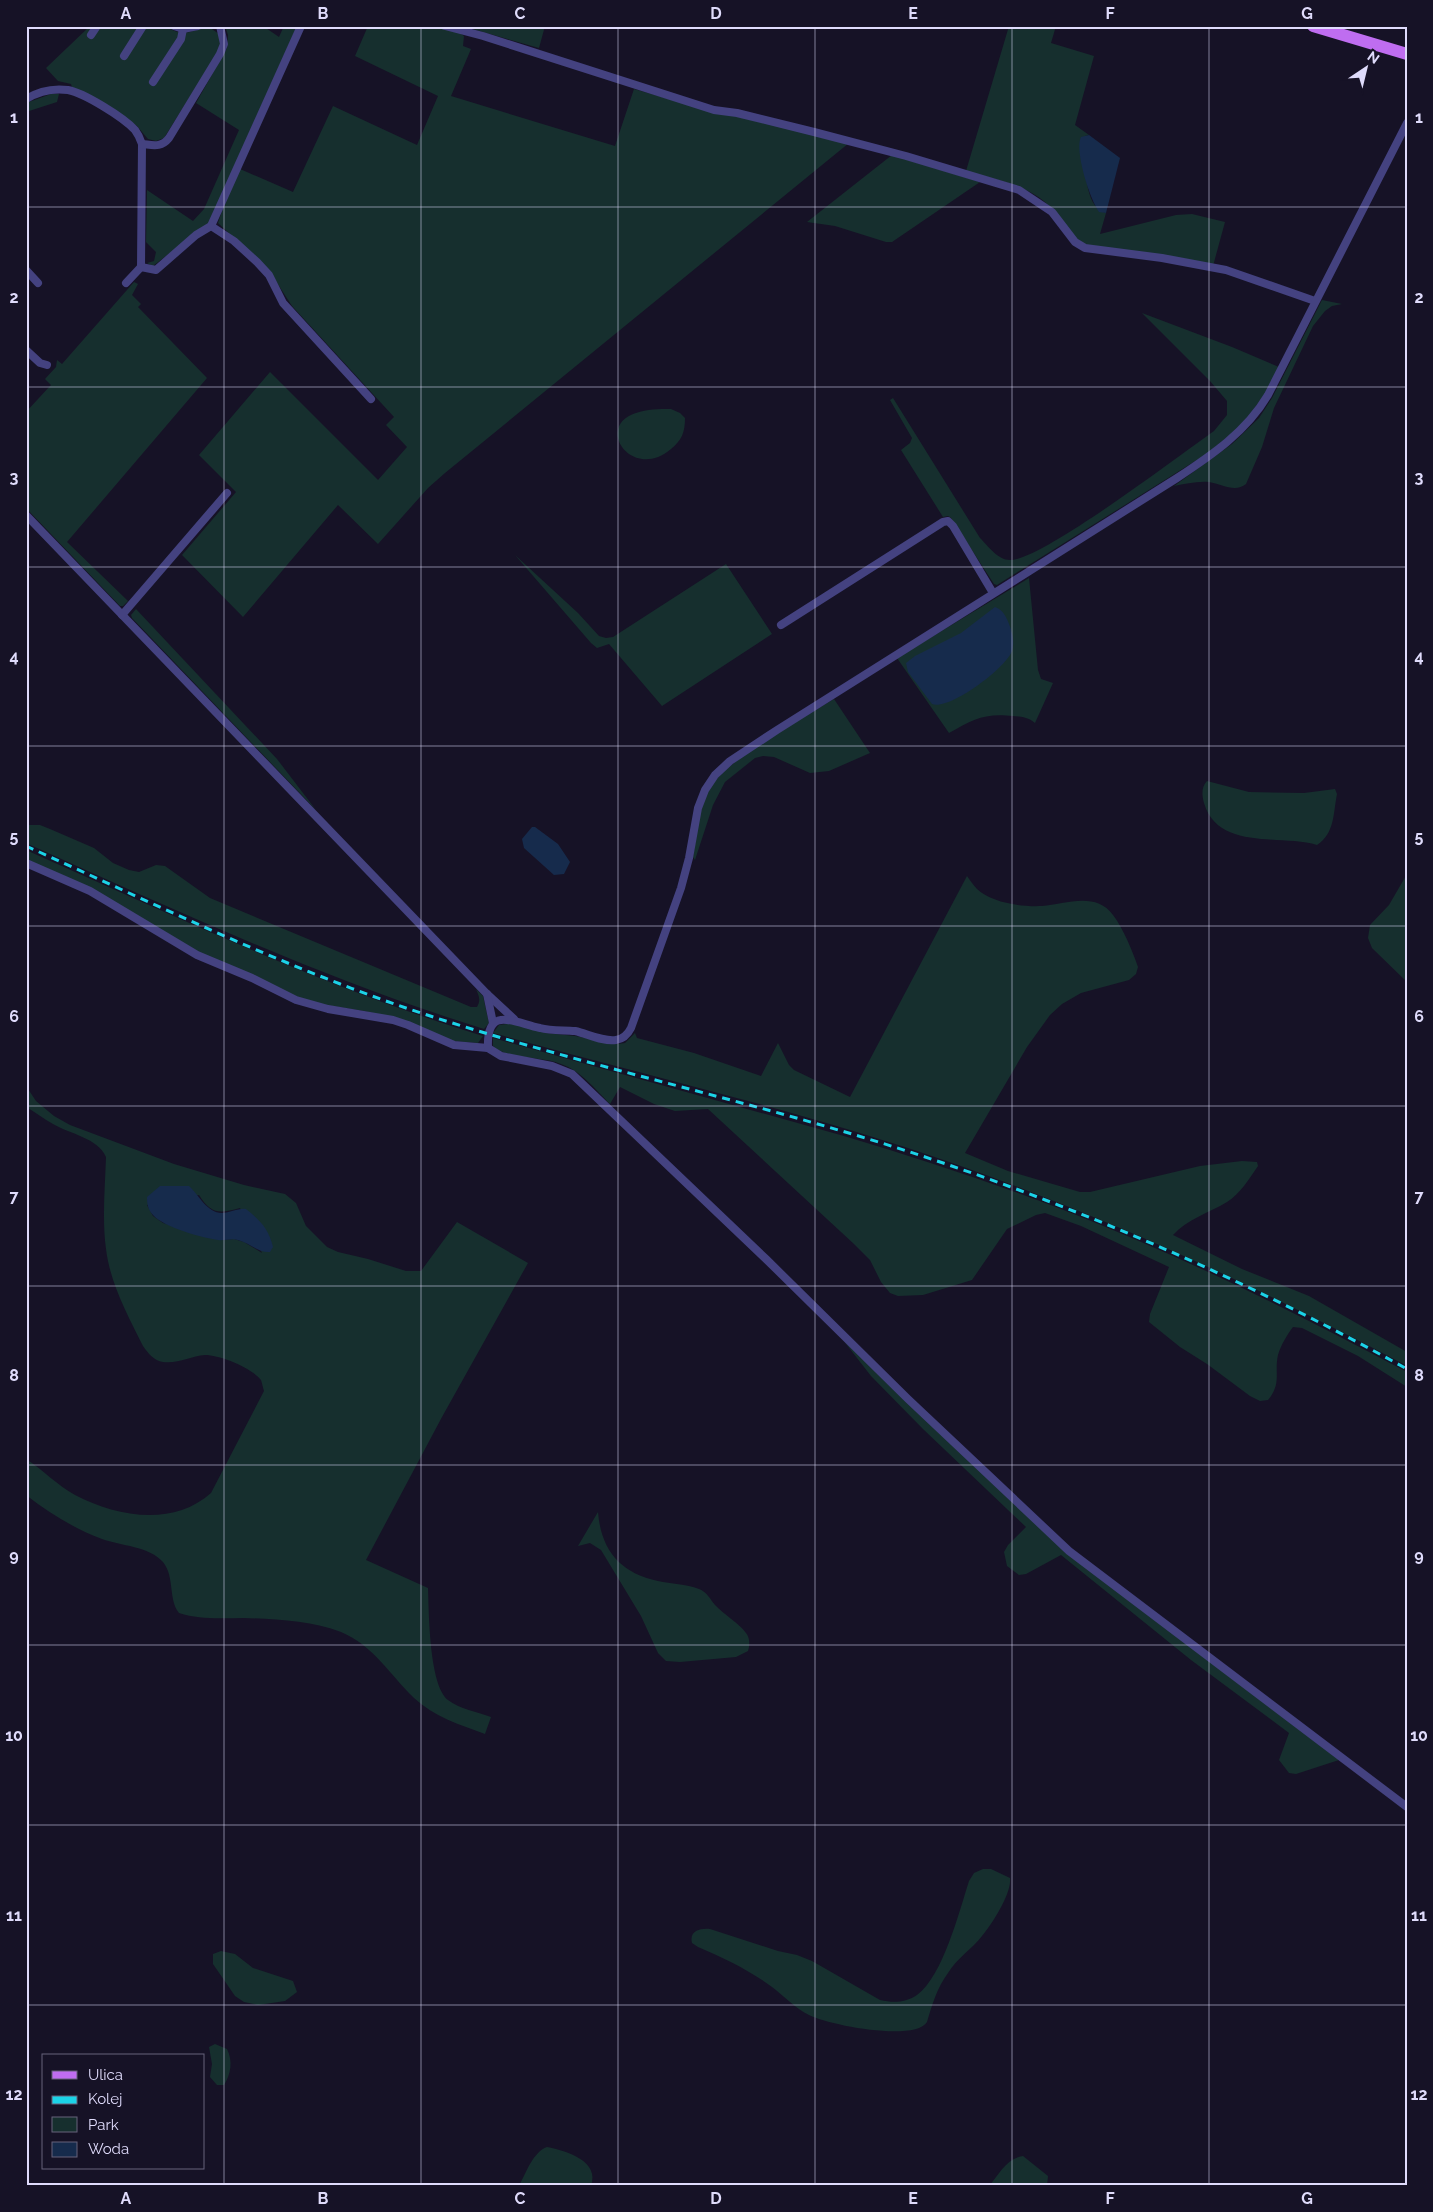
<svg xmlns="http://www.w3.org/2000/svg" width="1433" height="2212" font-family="Raleway,sans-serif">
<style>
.green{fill:#162f2e;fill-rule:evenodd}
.water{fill:#162b4c}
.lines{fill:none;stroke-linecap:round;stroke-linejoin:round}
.street{stroke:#444280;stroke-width:8}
.primary{stroke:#bf6df0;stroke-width:12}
.rail{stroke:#1bd3e7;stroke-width:3;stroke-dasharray:8 6;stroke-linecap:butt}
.grid{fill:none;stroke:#dfdbfb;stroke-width:1;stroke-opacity:0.55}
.neatline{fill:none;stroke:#dfdbfb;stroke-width:2}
.grid-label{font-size:16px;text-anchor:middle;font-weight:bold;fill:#dfdbfb}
</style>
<rect width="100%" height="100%" fill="#161226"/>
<g class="green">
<path d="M 90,26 L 165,26 C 184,38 189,31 209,27 L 219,34 L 221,42 L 219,50 L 164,138 L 156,141 L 148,139 L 137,126 L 107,105 L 72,87 L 71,84 L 58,81 L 46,68 Z"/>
<path d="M 225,26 L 263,26 L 279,37 L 284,26 L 297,26 L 209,223 L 153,266 L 147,263 L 154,261 L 156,252 L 146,242 L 147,190 L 193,221 L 204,209 L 239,130 L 196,103 L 227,48 L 228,35 Z"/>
<path d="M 368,26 C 392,26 446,20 464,36 L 463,46 L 471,49 L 451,96 L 615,146 L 634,89 C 705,110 777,126 849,143 L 445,473 L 428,488 L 378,544 L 338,505 L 243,617 L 182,555 L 236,492 L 199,455 L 270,372 L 378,480 L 407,447 L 386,425 L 394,417 L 292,306 L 270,272 L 218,223 L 229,189 L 240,169 L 293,192 L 333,106 L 417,145 L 438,96 L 355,56 Z"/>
<path d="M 462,26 L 545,26 L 539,48 Z"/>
<path d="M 1009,26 L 1056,26 L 1051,43 L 1094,56 L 1075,125 L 1089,135 L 1085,136 C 1085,155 1082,208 1106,213 L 1100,234 L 1176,215 L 1192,214 L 1225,222 L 1213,266 L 1089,246 C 1070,238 1060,216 1045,202 C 1024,184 992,179 966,171 Z"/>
<path d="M 51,94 L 59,94 L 57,102 L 26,112 L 26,104 L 29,102 Z"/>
<path d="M 892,155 L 980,182 L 892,242 L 886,242 L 835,226 L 807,222 Z"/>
<path d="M 134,282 L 138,284 L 132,295 L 141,304 L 138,307 L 207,378 L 67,542 L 128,601 L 123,606 L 120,606 L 26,508 L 26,412 L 51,385 L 45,379 L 56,367 L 57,360 L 62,364 Z"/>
<path d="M 1322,300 L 1342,304 L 1332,306 L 1325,311 L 1313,326 L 1274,408 L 1262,447 L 1246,484 C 1235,493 1222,484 1209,482 C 1197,481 1185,484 1174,486 L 1232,444 L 1259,418 L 1272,398 Z"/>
<path d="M 1142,313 L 1232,347 L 1279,367 L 1265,394 L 1242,425 L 1208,453 L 997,585 L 994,584 L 951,518 L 948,516 L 943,517 L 901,450 L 910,443 L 912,438 L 890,400 L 893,398 L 980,538 C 988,546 998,560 1010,560 C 1041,561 1181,454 1214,431 L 1227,415 L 1227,401 L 1210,381 Z"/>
<path d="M 671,409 L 680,413 L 685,418 C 685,432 682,440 671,449 C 632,482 594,426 636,413 C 647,409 659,409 671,409 Z"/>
<path d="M 515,555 L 578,613 L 599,636 L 606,638 L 613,637 L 726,564 L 772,634 L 662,706 L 609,644 L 597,648 L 591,643 Z"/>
<path d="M 1029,578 L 1038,670 L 1041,679 L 1053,683 L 1035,723 C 1028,717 1022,717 1013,716 C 984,713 974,719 949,733 L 897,658 Z"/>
<path d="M 136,609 L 277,759 L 316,810 L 132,618 L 131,615 Z"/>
<path d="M 834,699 L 870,753 L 829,771 L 810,773 L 774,757 L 763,756 L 755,758 L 725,782 L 713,805 L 695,860 L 693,857 C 697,836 698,812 707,793 C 723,760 800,720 834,699 Z"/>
<path d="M 1207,781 L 1249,792 L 1304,793 L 1335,789 L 1337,794 C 1333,814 1335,833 1317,845 C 1281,834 1218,851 1204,803 C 1202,796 1201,787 1207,781 Z"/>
<path d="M 26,825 L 40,825 L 50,829 L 94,848 L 113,863 L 129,870 L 139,872 L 156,865 L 165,866 L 210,898 L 471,1007 L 477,1007 C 481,1000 479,996 476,989 L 483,996 L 489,1023 L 484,1029 C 326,980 177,911 26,843 Z"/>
<path d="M 26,850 C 177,917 325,988 483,1036 L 478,1043 L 452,1041 L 395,1018 L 364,1011 L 313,1003 L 300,998 L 203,955 L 117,904 L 26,860 Z"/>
<path d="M 1407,874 L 1407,982 L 1372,948 L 1368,938 L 1370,925 L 1389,905 Z"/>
<path d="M 967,876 C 970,880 973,885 977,889 C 992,903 1022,907 1042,906 C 1065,904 1096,891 1113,915 C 1123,928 1133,952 1138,967 L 1136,974 L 1129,980 L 1081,993 L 1062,1004 L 1050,1015 L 1027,1047 L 965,1153 L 1008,1171 L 1080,1192 L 1090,1192 L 1200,1166 L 1242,1161 L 1257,1162 L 1258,1166 C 1249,1179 1240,1194 1227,1202 C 1209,1213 1187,1219 1173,1235 L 1242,1269 L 1309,1296 L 1407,1352 L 1407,1366 C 1261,1288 1111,1219 955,1164 C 804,1111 647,1076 493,1033 L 499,1025 L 513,1023 L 546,1033 L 575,1036 L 618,1044 L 625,1043 L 635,1033 L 637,1038 L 694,1053 L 761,1076 L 778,1043 L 789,1065 L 794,1070 L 850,1097 Z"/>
<path d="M 493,1038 L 844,1136 C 941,1165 1039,1198 1132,1238 C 1226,1278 1317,1324 1407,1372 L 1407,1387 L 1358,1356 L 1302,1328 L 1293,1327 C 1287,1335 1281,1345 1278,1355 C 1274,1373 1282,1383 1268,1400 L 1260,1401 L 1250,1396 L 1207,1364 L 1180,1347 L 1149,1322 L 1150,1314 L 1169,1267 L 1081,1226 L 1045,1213 L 1036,1215 L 1007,1229 L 972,1280 L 923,1295 L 898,1296 L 890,1293 L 881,1282 L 870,1260 L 854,1244 L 708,1109 L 675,1111 L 654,1104 L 620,1087 L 610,1104 C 595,1089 581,1071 561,1064 C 542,1056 508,1060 493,1046 Z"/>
<path d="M 26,1086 L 36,1101 L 54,1116 L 70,1125 L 174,1164 L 244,1185 L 285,1194 L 296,1203 L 306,1226 L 327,1247 L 338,1252 L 368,1259 L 406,1271 L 421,1271 L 457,1222 L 528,1263 L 442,1417 L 366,1560 L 428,1588 C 429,1612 429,1685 448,1700 C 459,1709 478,1712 491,1717 L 485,1734 C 460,1725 433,1716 414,1698 C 390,1675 373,1645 341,1632 C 312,1621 275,1619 244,1618 C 222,1618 200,1620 179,1613 C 168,1599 175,1577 163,1562 C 149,1546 121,1546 102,1539 C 75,1529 49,1513 26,1495 L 26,1459 C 43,1470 57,1485 75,1495 C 117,1517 173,1527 211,1493 L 264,1391 C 263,1388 262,1383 261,1380 C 252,1368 220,1355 205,1355 C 191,1356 178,1364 163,1362 C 154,1361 148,1353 143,1346 C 128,1316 110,1283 106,1249 C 102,1219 105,1188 106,1157 C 98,1138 70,1134 53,1124 C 44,1119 35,1112 26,1107 ZM 199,1195 C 211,1214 219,1214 240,1208 L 262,1253 L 244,1242 L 234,1239 L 220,1240 L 163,1223 L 153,1216 L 147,1205 Z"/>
<path d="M 843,1340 L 1068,1554 L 1339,1760 L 1296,1774 L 1289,1773 L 1279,1760 L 1289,1733 L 1191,1660 L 1061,1555 L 1026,1574 L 1019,1575 L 1007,1566 L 1004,1552 L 1008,1545 L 1026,1527 L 923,1429 L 871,1376 Z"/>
<path d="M 598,1512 C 601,1550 620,1573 658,1581 C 671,1584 686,1584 699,1589 C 707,1592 710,1599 715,1605 C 724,1615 738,1622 746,1633 C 750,1638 750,1645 748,1651 L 736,1657 L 680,1662 L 666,1661 L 658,1653 L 641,1616 L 601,1550 L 590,1543 L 578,1546 Z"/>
<path d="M 983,1869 L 991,1869 L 1010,1878 C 1012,1893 992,1924 982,1936 C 972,1949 957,1958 948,1973 C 937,1988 932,2005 927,2022 C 915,2042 828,2025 809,2015 C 795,2008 784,1996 772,1987 C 749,1970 724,1958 698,1947 L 692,1943 C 689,1931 700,1928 710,1929 L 778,1951 L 797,1955 L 812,1961 L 880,2000 C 893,2003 905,2003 917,1995 C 943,1976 959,1912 969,1881 L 974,1873 Z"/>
<path d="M 221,1951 L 235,1954 L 253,1968 L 293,1981 L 297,1992 L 285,2001 L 258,2005 L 244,2002 L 235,1996 L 213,1964 L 213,1954 Z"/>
<path d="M 215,2044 L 227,2049 C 233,2061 231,2074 224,2085 L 217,2085 L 210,2077 L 212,2064 L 209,2047 Z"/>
<path d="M 547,2147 C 567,2151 600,2161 591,2186 L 519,2186 C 526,2173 533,2152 547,2147 Z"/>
<path d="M 1023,2156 L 1048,2176 L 1047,2186 L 989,2186 C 999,2174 1007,2158 1023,2156 Z"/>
</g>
<g class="water">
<path d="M 1089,135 L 1120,158 L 1106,213 L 1099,212 C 1090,200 1074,150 1081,137 Z"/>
<path d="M 995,607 C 1003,610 1006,616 1009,624 C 1012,632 1015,642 1012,651 C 1006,668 949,711 932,704 L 908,672 L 906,663 L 915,656 L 961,633 Z"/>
<path d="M 532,827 L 535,827 L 558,844 L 570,862 L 564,874 L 554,875 L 524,848 L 522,839 Z"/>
<path d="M 160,1186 L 189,1186 C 199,1195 207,1213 222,1213 C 230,1213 238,1208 246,1209 C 260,1220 269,1229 273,1247 L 270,1252 C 258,1253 250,1243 238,1240 C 231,1238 225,1241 218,1240 C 203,1238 163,1227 153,1215 C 148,1210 147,1204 147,1197 Z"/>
</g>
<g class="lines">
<g class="street">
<path d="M 174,26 L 183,29 L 198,26"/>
<path d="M 445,26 L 483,36 L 714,110 L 737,113 L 814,132 L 906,156 L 1019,190 L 1052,212 L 1075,242 L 1085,248 L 1162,258 L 1226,270 L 1315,301"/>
<path d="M 91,35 L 97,26"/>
<path d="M 124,56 L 143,26"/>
<path d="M 153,82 L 181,39 L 183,29"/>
<path d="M 26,99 C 39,91 53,88 68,90 C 84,93 123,117 135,130 C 138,134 140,138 142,144 L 141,267 L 126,283"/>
<path d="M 142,144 C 153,145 161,148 169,138 L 220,54 L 224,44 L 220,26"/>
<path d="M 211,226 L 234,241 L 257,262 L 269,275 L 283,303 L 371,399"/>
<path d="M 141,267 L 156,270 L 196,235 L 211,226 L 301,26"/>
<path d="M 26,270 L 38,283"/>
<path d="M 26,350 L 40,363 L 47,365"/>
<path d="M 26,515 L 487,994 L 514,1019"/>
<path d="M 122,615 L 227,493"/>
<path d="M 781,625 L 943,522 L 948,521 L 953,526 L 993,593"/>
<path d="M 26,863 L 90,891 L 197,955 L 252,978 L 296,1000 L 328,1009 L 393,1020 L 408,1025 L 454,1045 L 488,1048 L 501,1056 L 552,1066 L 572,1074 L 766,1259 L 908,1399 L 1069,1551 L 1407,1807"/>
<path d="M 487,994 L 493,1023"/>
<path d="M 488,1048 C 486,1004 515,1023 540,1028 C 551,1031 563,1030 575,1031 C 588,1034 603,1042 616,1040 C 623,1039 628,1034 631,1028 L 681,888 L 689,858 L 698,808 L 705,790 L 715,775 L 730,761 L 777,730 L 1177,478 C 1212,455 1246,432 1268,395 L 1407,123"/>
</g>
<path class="primary" d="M 1313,26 L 1407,54"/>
<path class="rail" d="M 26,846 C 157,905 287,969 424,1014 C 584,1066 749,1100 910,1152 C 1082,1208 1248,1281 1407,1369"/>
</g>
<path class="grid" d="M 224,26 L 224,2186M 421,26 L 421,2186M 618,26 L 618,2186M 815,26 L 815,2186M 1012,26 L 1012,2186M 1209,26 L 1209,2186M 26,207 L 1407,207M 26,387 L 1407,387M 26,567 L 1407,567M 26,746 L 1407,746M 26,926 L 1407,926M 26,1106 L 1407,1106M 26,1286 L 1407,1286M 26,1465 L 1407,1465M 26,1645 L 1407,1645M 26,1825 L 1407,1825M 26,2005 L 1407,2005"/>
<rect width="1433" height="2212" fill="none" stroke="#161226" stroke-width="55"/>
<rect x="42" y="2054" width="162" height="115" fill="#161226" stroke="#66627b"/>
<rect x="52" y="2071" width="25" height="8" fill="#bf6df0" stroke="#66627b"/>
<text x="88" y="2080" font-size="15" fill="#dfdbfb">Ulica</text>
<rect x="52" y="2096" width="25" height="8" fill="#1bd3e7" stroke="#66627b"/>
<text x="88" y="2104" font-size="15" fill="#dfdbfb">Kolej</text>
<rect x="52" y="2117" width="25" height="15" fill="#162f2e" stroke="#66627b"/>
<text x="88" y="2130" font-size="15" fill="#dfdbfb">Park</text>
<rect x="52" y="2142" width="25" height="15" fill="#162b4c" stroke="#66627b"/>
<text x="88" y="2154" font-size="15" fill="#dfdbfb">Woda</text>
<g transform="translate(1366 68) rotate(35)" stroke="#161226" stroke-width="4" paint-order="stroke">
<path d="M0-4L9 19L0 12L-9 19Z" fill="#dfdbfb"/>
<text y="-8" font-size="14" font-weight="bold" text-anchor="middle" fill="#dfdbfb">N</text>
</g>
<rect x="28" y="28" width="1378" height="2156" class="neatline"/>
<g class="grid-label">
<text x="126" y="19">A</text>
<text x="323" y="19">B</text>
<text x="520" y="19">C</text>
<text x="716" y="19">D</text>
<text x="913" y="19">E</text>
<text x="1110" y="19">F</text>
<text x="1307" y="19">G</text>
<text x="14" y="123">1</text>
<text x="1419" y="123">1</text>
<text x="14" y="303">2</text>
<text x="1419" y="303">2</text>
<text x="14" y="483">3</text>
<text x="1419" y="483">3</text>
<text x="14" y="662">4</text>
<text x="1419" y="662">4</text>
<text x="14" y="842">5</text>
<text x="1419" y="842">5</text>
<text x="14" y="1022">6</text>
<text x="1419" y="1022">6</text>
<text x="14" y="1202">7</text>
<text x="1419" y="1202">7</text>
<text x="14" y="1381">8</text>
<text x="1419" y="1381">8</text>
<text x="14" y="1561">9</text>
<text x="1419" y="1561">9</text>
<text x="14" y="1741">10</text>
<text x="1419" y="1741">10</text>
<text x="14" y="1921">11</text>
<text x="1419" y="1921">11</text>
<text x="14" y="2100">12</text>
<text x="1419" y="2100">12</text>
<text x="126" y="2204">A</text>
<text x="323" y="2204">B</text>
<text x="520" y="2204">C</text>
<text x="716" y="2204">D</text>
<text x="913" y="2204">E</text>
<text x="1110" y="2204">F</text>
<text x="1307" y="2204">G</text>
</g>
</svg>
